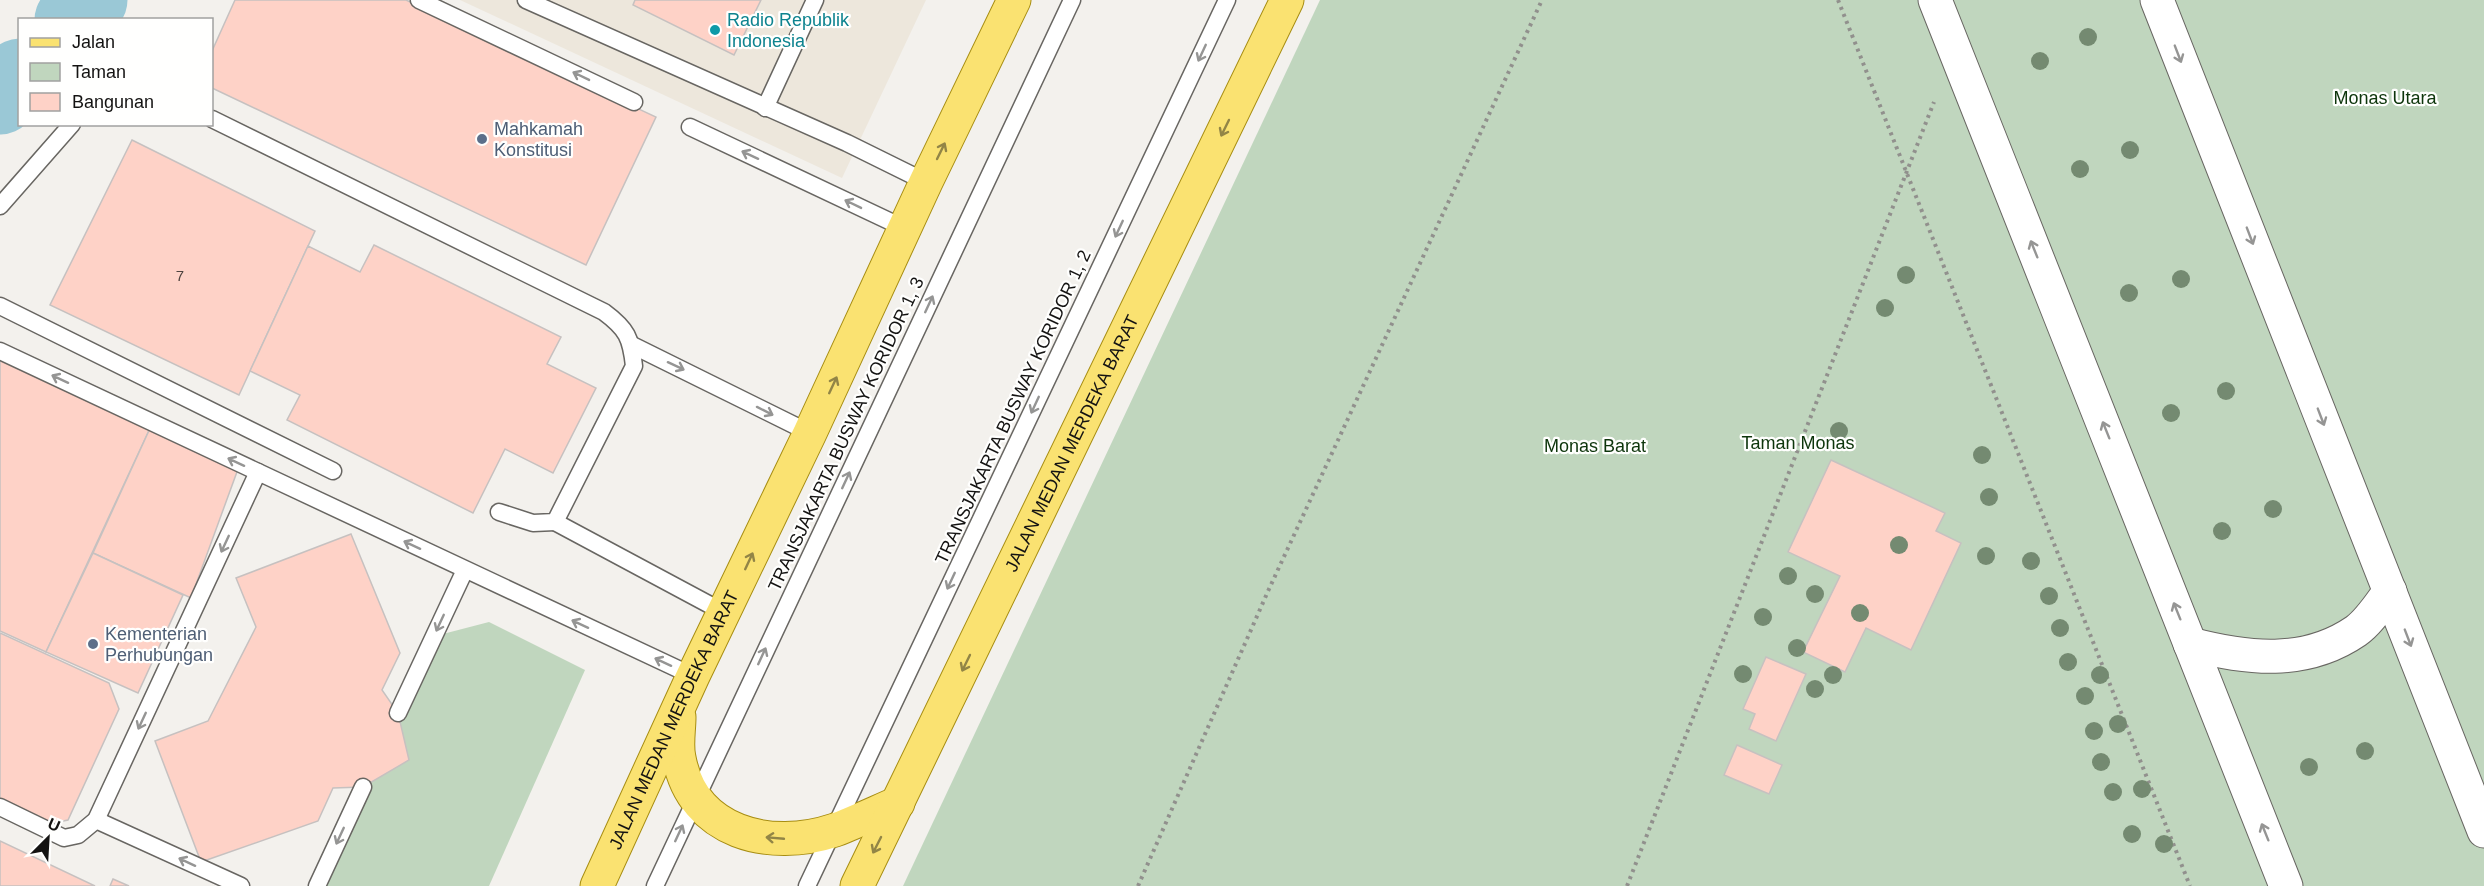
<svg xmlns="http://www.w3.org/2000/svg" width="2484" height="886" font-family="Helvetica,sans-serif">
<style>
.built{fill:#ede7dc}
.green{fill:#c0d6be}
.lines{fill:none;stroke-linecap:round;stroke-linejoin:round}
.river{stroke:#9ac8d6;stroke-width:75}
.building{fill:#fed2c7;stroke:#c6c1c0;stroke-width:1.5}
.lane-casing{stroke:#686662;stroke-width:19}
.street-casing{stroke:#686662;stroke-width:35}
.primary-casing{stroke:#a78d12;stroke-width:35}
.path{stroke:#91908d;stroke-width:4;stroke-dasharray:3 4.5;stroke-linecap:butt}
.lane{stroke:#fff;stroke-width:16}
.street{stroke:#fff;stroke-width:33}
.primary{stroke:#fae271;stroke-width:33}
.tree{fill:#748a71}
.oneway{stroke:#959594}
.oneway2{stroke:#928546}
.culture-dot{fill:#0f9aa8;stroke:#fffffe;stroke-width:2}
.service-dot{fill:#5c6f8a;stroke:#fffffe;stroke-width:2}
.labels{text-anchor:middle;stroke-width:4.5;stroke-linejoin:round;paint-order:stroke}
.number-label{font-size:15px;fill:#4e433f}
.culture-label{font-size:18px;fill:#0d838f;stroke:#fffffe;text-anchor:start}
.park-label{font-size:18px;fill:#0d350b;stroke:#fffffe}
.service-label{font-size:18px;fill:#4e5e75;stroke:#fffffe;text-anchor:start}
.street-label{font-size:18px;fill:#141312;stroke:#fffffe}
</style>
<rect width="100%" height="100%" fill="#f3f1ed"/>
<path class="built" d="M 460,0 L 926,0 L 842,178 Z"/>
<g class="green">
<path d="M 1320,0 L 2484,0 L 2484,886 L 903,886 Z"/>
<path d="M 489,622 L 585,670 L 489,886 L 321,886 L 439,635 Z"/>
</g>
<g class="lines">
<g class="river">
<path d="M 72,20 L 90,0"/>
<path d="M 0,97 L 20,76"/>
</g>
</g>
<g class="building">
<path d="M 235,0 L 406,0 L 656,117 L 586,265 L 212,88 L 212,51 Z"/>
<path d="M 635,0 L 761,0 L 734,55 L 633,5 Z"/>
<path d="M 132,140 L 315,231 L 239,395 L 50,305 Z"/>
<path d="M 374,245 L 561,337 L 547,364 L 596,388 L 553,473 L 505,449 L 473,513 L 287,420 L 300,395 L 250,371 L 308,246 L 360,272 Z"/>
<path d="M 0,353 L 152,424 L 46,652 L 0,631 Z"/>
<path d="M 152,424 L 238,469 L 191,598 L 93,553 Z"/>
<path d="M 1831,460 L 1945,513 L 1936,531 L 1961,543 L 1911,650 L 1866,628 L 1845,672 L 1803,652 L 1840,576 L 1788,552 Z"/>
<path d="M 351,534 L 400,653 L 382,690 L 398,713 L 409,760 L 363,787 L 333,788 L 318,821 L 201,862 L 155,741 L 208,721 L 256,627 L 236,578 Z"/>
<path d="M 93,553 L 183,595 L 138,693 L 46,652 Z"/>
<path d="M 0,633 L 109,683 L 119,709 L 68,820 L 43,825 L 0,804 Z"/>
<path d="M 1766,657 L 1806,674 L 1776,741 L 1749,729 L 1755,714 L 1743,709 Z"/>
<path d="M 1737,745 L 1782,765 L 1769,794 L 1724,775 Z"/>
<path d="M 0,841 L 95,886 L 0,886 Z"/>
<path d="M 113,879 L 129,886 L 110,886 Z"/>
</g>
<g class="lines">
<defs>
<g id="lane">
<path d="M 419,0 L 634,102"/>
<path d="M 526,0 L 847,143 L 926,182"/>
<path d="M 765,108 L 815,0"/>
<path d="M 212,119 L 604,312 C 627,329 631,338 634,366 L 555,522 L 533,523 L 499,512"/>
<path d="M 690,127 L 906,229"/>
<path d="M 0,206 L 72,124"/>
<path d="M 0,306 L 333,471"/>
<path d="M 632,345 L 810,433"/>
<path d="M 0,351 L 693,676"/>
<path d="M 555,522 L 725,613"/>
<path d="M 398,713 L 465,570"/>
<path d="M 0,807 L 64,838 L 78,835 L 96,820 L 258,472"/>
<path d="M 96,820 L 241,886"/>
<path d="M 317,886 L 363,787"/>
<path d="M 655,886 L 1072,0"/>
<path d="M 807,886 L 1227,0"/>
</g>
<g id="street">
<path d="M 1935,0 L 2286,886"/>
<path d="M 2157,0 L 2484,831"/>
<path d="M 2190,644 C 2247,659 2305,666 2356,631 C 2370,621 2380,604 2390,591"/>
</g>
<g id="primary">
<path d="M 679,717 C 679,730 676,745 679,758 C 693,833 770,852 835,830 C 856,822 877,812 898,803"/>
<path id="s1" d="M 597,886 L 693,676 L 810,433 L 926,182 L 1014,0"/>
<path id="s2" d="M 857,886 L 1287,0"/>
</g>
</defs>
<use href="#lane" class="lane-casing"/>
<use href="#street" class="street-casing"/>
<use href="#primary" class="primary-casing"/>
<g class="path">
<path d="M 1838,0 L 2190,886"/>
<path d="M 1138,886 L 1269,589 L 1542,0"/>
<path d="M 1627,886 L 1934,102"/>
</g>
<use href="#lane" class="lane"/>
<use href="#street" class="street"/>
<use href="#primary" class="primary"/>
</g>
<g class="tree">
<circle cx="2088" cy="37" r="9"/>
<circle cx="2040" cy="61" r="9"/>
<circle cx="2130" cy="150" r="9"/>
<circle cx="2080" cy="169" r="9"/>
<circle cx="1906" cy="275" r="9"/>
<circle cx="2181" cy="279" r="9"/>
<circle cx="2129" cy="293" r="9"/>
<circle cx="1885" cy="308" r="9"/>
<circle cx="2226" cy="391" r="9"/>
<circle cx="2171" cy="413" r="9"/>
<circle cx="1839" cy="431" r="9"/>
<circle cx="1982" cy="455" r="9"/>
<circle cx="1989" cy="497" r="9"/>
<circle cx="2273" cy="509" r="9"/>
<circle cx="2222" cy="531" r="9"/>
<circle cx="1899" cy="545" r="9"/>
<circle cx="1986" cy="556" r="9"/>
<circle cx="2031" cy="561" r="9"/>
<circle cx="1788" cy="576" r="9"/>
<circle cx="1815" cy="594" r="9"/>
<circle cx="2049" cy="596" r="9"/>
<circle cx="1860" cy="613" r="9"/>
<circle cx="1763" cy="617" r="9"/>
<circle cx="2060" cy="628" r="9"/>
<circle cx="1797" cy="648" r="9"/>
<circle cx="2068" cy="662" r="9"/>
<circle cx="1743" cy="674" r="9"/>
<circle cx="1833" cy="675" r="9"/>
<circle cx="2100" cy="675" r="9"/>
<circle cx="1815" cy="689" r="9"/>
<circle cx="2085" cy="696" r="9"/>
<circle cx="2118" cy="724" r="9"/>
<circle cx="2094" cy="731" r="9"/>
<circle cx="2365" cy="751" r="9"/>
<circle cx="2101" cy="762" r="9"/>
<circle cx="2309" cy="767" r="9"/>
<circle cx="2142" cy="789" r="9"/>
<circle cx="2113" cy="792" r="9"/>
<circle cx="2132" cy="834" r="9"/>
<circle cx="2164" cy="844" r="9"/>
</g>
<defs><path id="oneway-shaft" d="M-6 0H5M1.5-3L5.5 0L1.5 3" fill="none" stroke-width="1.6" stroke-linecap="round" stroke-linejoin="round" transform="scale(1.5)"/></defs>
<g class="oneway">
<use href="#oneway-shaft" transform="translate(1202 53) rotate(115)"/>
<use href="#oneway-shaft" transform="translate(2178 54) rotate(69)"/>
<use href="#oneway-shaft" transform="translate(581 76) rotate(-154)"/>
<use href="#oneway-shaft" transform="translate(750 155) rotate(-155)"/>
<use href="#oneway-shaft" transform="translate(853 204) rotate(-154)"/>
<use href="#oneway-shaft" transform="translate(1119 229) rotate(115)"/>
<use href="#oneway-shaft" transform="translate(2250 236) rotate(69)"/>
<use href="#oneway-shaft" transform="translate(2034 249) rotate(-112)"/>
<use href="#oneway-shaft" transform="translate(929 304) rotate(-65)"/>
<use href="#oneway-shaft" transform="translate(676 366) rotate(25)"/>
<use href="#oneway-shaft" transform="translate(60 379) rotate(-155)"/>
<use href="#oneway-shaft" transform="translate(1035 405) rotate(115)"/>
<use href="#oneway-shaft" transform="translate(765 411) rotate(27)"/>
<use href="#oneway-shaft" transform="translate(2321 417) rotate(69)"/>
<use href="#oneway-shaft" transform="translate(2106 430) rotate(-112)"/>
<use href="#oneway-shaft" transform="translate(236 462) rotate(-155)"/>
<use href="#oneway-shaft" transform="translate(846 480) rotate(-65)"/>
<use href="#oneway-shaft" transform="translate(225 544) rotate(115)"/>
<use href="#oneway-shaft" transform="translate(412 545) rotate(-155)"/>
<use href="#oneway-shaft" transform="translate(951 581) rotate(115)"/>
<use href="#oneway-shaft" transform="translate(2177 611) rotate(-112)"/>
<use href="#oneway-shaft" transform="translate(440 623) rotate(115)"/>
<use href="#oneway-shaft" transform="translate(580 624) rotate(-155)"/>
<use href="#oneway-shaft" transform="translate(2408 638) rotate(69)"/>
<use href="#oneway-shaft" transform="translate(762 656) rotate(-65)"/>
<use href="#oneway-shaft" transform="translate(663 662) rotate(-155)"/>
<use href="#oneway-shaft" transform="translate(142 721) rotate(115)"/>
<use href="#oneway-shaft" transform="translate(2265 832) rotate(-112)"/>
<use href="#oneway-shaft" transform="translate(679 833) rotate(-65)"/>
<use href="#oneway-shaft" transform="translate(340 836) rotate(115)"/>
<use href="#oneway-shaft" transform="translate(187 862) rotate(-155)"/>
</g>
<g class="oneway2">
<use href="#oneway-shaft" transform="translate(1225 128) rotate(116)"/>
<use href="#oneway-shaft" transform="translate(941 151) rotate(-64)"/>
<use href="#oneway-shaft" transform="translate(833 385) rotate(-65)"/>
<use href="#oneway-shaft" transform="translate(749 561) rotate(-65)"/>
<use href="#oneway-shaft" transform="translate(966 663) rotate(116)"/>
<use href="#oneway-shaft" transform="translate(775 838) rotate(-175)"/>
<use href="#oneway-shaft" transform="translate(877 845) rotate(117)"/>
</g>
<circle class="culture-dot" cx="715" cy="30" r="6"/>
<g class="service-dot">
<circle cx="482" cy="139" r="6"/>
<circle cx="93" cy="644" r="6"/>
</g>
<g class="labels">
<g class="number-label">
<text x="180" y="281">7</text>
</g>
<g class="culture-label">
<text x="727" y="26">Radio Republik<tspan x="727" dy="21">Indonesia</tspan></text>
</g>
<g class="park-label">
<text x="2385" y="104">Monas Utara</text>
<text x="1798" y="449">Taman Monas</text>
<text x="1595" y="452">Monas Barat</text>
</g>
<g class="service-label">
<text x="494" y="135">Mahkamah<tspan x="494" dy="21">Konstitusi</tspan></text>
<text x="105" y="640">Kementerian<tspan x="105" dy="21">Perhubungan</tspan></text>
</g>
<g class="street-label">
<text transform="translate(1013 407) rotate(-65)" y="6">TRANSJAKARTA BUSWAY KORIDOR 1, 2</text>
<text transform="translate(846 434) rotate(-65)" y="6">TRANSJAKARTA BUSWAY KORIDOR 1, 3</text>
<text dy="6" stroke="none"><textPath href="#s2" startOffset="492">JALAN MEDAN MERDEKA BARAT</textPath></text>
<text dy="6" stroke="none"><textPath href="#s1" startOffset="183">JALAN MEDAN MERDEKA BARAT</textPath></text>
</g>
</g>
<rect x="18" y="18" width="195" height="108" fill="#fffffe" stroke="#a1a1a0" stroke-width="1.5"/>
<rect x="30" y="38" width="30" height="9" fill="#fae271" stroke="#a1a1a0" stroke-width="1.5"/>
<text x="72" y="48" font-size="18" fill="#141312">Jalan</text>
<rect x="30" y="63" width="30" height="18" fill="#c0d6be" stroke="#a1a1a0" stroke-width="1.5"/>
<text x="72" y="78" font-size="18" fill="#141312">Taman</text>
<rect x="30" y="93" width="30" height="18" fill="#fed2c7" stroke="#a1a1a0" stroke-width="1.5"/>
<text x="72" y="108" font-size="18" fill="#141312">Bangunan</text>
<g transform="translate(48 838) rotate(24)" stroke="#fffffe" stroke-width="4.5" paint-order="stroke">
<path d="M0-4.5L10 22L0 15L-10 22Z" fill="#141312"/>
<text y="-9" font-size="16" font-weight="bold" text-anchor="middle" fill="#141312">U</text>
</g>
</svg>
